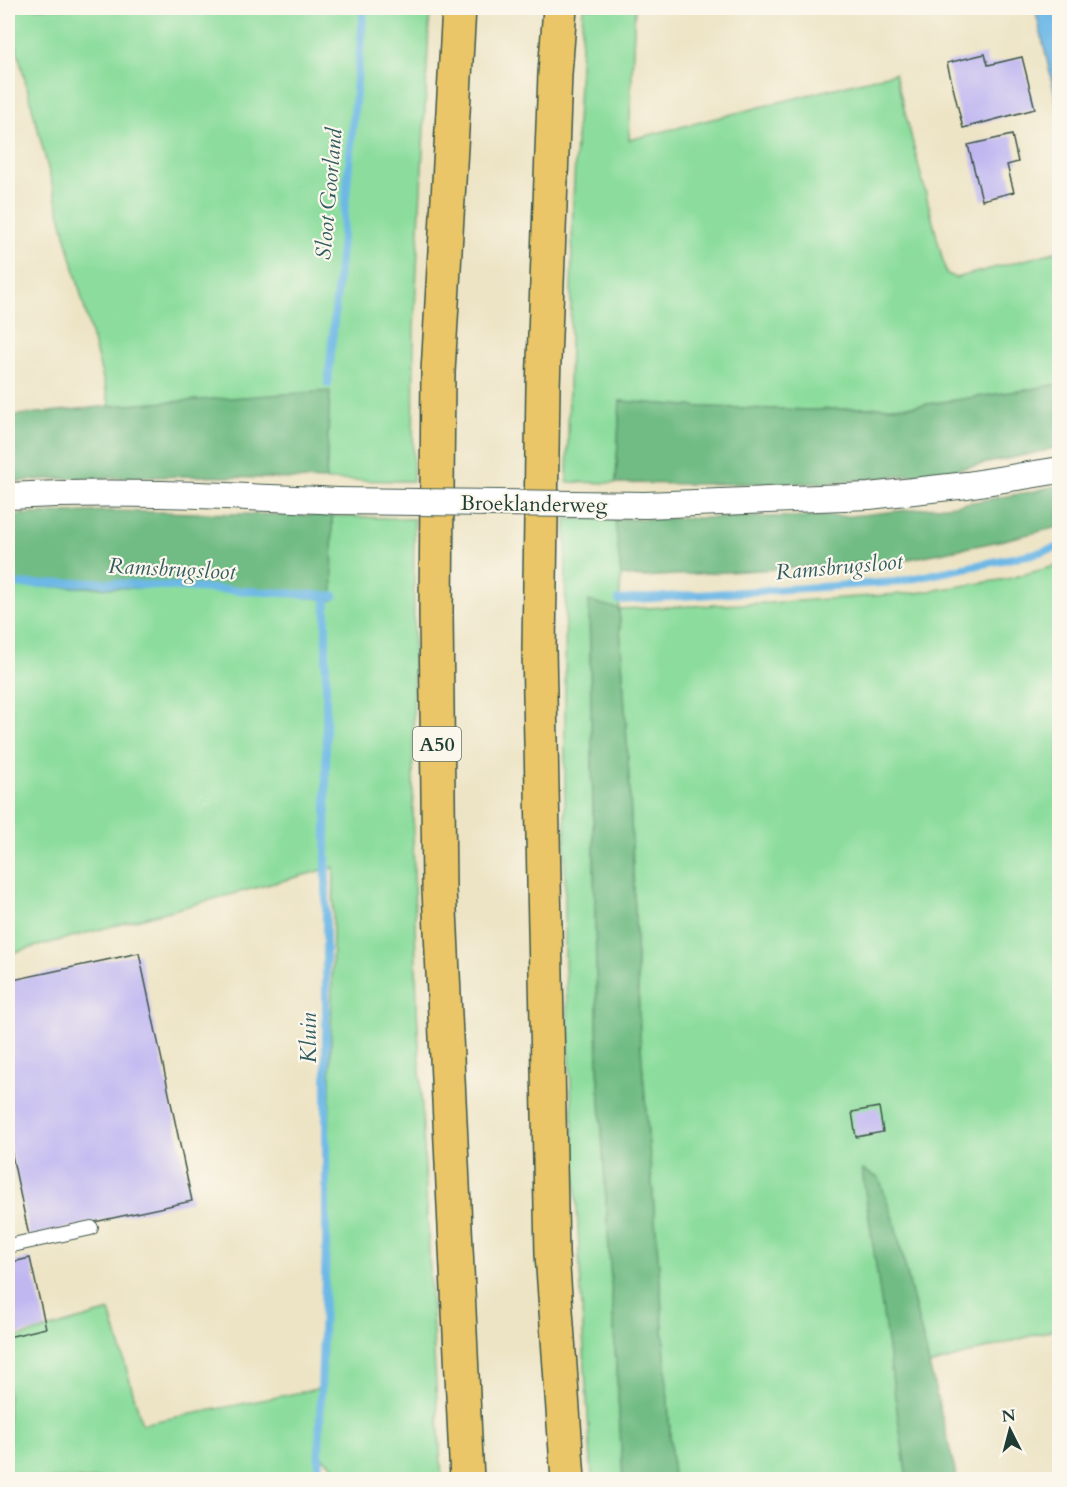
<svg xmlns="http://www.w3.org/2000/svg" width="1067" height="1487" font-family="Cardo,serif">
<style>
.green{fill:#8cdd9d;stroke:#568d68;stroke-width:1.5}
.forest{fill:#71bc84;stroke:#487c5c;stroke-width:1.5}
.water{fill:#6db8e6;stroke:#467a8d;stroke-width:1.5}
.lines{fill:none;stroke-linecap:round;stroke-linejoin:round}
.stream{stroke:#6db8e6;stroke-width:8}
.building{fill:#c0b7f1}
.service-casing{stroke:#3e564a;stroke-width:16}
.minor-casing{stroke:#3e564a;stroke-width:28}
.motorway-casing{stroke:#3e564a;stroke-width:36}
.service{stroke:#fff;stroke-width:14}
.minor{stroke:#fff;stroke-width:26}
.motorway{stroke:#eac669;stroke-width:33}
.minor-bridge-casing{stroke:#3e564a;stroke-width:28;stroke-linecap:butt}
.minor-bridge{stroke:#fff;stroke-width:26}
.labels{text-anchor:middle;stroke-width:4.5;stroke-linejoin:round;paint-order:stroke}
.shield{fill:#fbf7ec;stroke:#61756b;stroke-width:1.5}
.shield-label{font-size:20px;font-weight:bold;fill:#1f3d34}
.street-label{font-size:21px;fill:#1f3d34;stroke:#fbf7ec}
.water-label{font-size:22px;font-style:italic;fill:#325c60;stroke:#fbf7ec}
</style>
<rect width="100%" height="100%" fill="#fbf7ec"/>
<filter id="ink" filterUnits="userSpaceOnUse"><feTurbulence type="fractalNoise" baseFrequency=".0167" numOctaves="2"/><feDisplacementMap in="SourceGraphic" scale="12" xChannelSelector="R" yChannelSelector="G"/><feConvolveMatrix kernelMatrix="1 2 1 2 8 2 1 2 1" color-interpolation-filters="sRGB"/></filter>
<filter id="wash" filterUnits="userSpaceOnUse"><feTurbulence type="fractalNoise" baseFrequency=".008" numOctaves="4" result="noise"/><feDisplacementMap in="SourceGraphic" scale="24" xChannelSelector="R" yChannelSelector="G"/><feGaussianBlur stdDeviation="1.35" result="paint"/><feColorMatrix in="noise" values="0 0 0 0 0 0 0 0 0 0 0 0 0 0 0 0 0 1.4 0 .05"/><feComposite in="paint" operator="in"/></filter>
<g filter="url(#wash)">
<rect width="100%" height="100%" fill="#ede4c5"/>
<g class="green">
<path d="M 8,8 L 430,8 L 414,329 L 413,481 L 326,480 L 329,392 L 110,406 L 8,15 Z"/>
<path d="M 583,8 L 635,8 L 629,140 L 895,73 L 946,273 L 955,278 L 1059,251 L 1059,384 L 1025,390 L 914,406 L 813,410 L 701,407 L 620,401 L 616,483 L 567,482 L 573,201 Z"/>
<path d="M 332,516 L 414,519 L 413,837 L 417,1008 L 434,1355 L 442,1479 L 351,1479 L 319,1455 L 317,1479 L 8,1479 L 8,1340 L 110,1311 L 142,1424 L 322,1388 L 326,1323 L 334,867 L 8,954 L 8,586 L 215,589 L 332,599 Z"/>
<path d="M 566,519 L 615,519 L 621,575 L 619,609 L 769,603 L 916,593 L 1007,579 L 1059,565 L 1059,1328 L 929,1365 L 895,1225 L 879,1178 L 863,1170 L 907,1479 L 673,1479 L 660,1281 L 640,1036 L 630,795 L 619,610 L 589,602 L 598,1067 L 623,1479 L 592,1479 L 584,1351 L 565,964 L 565,712 Z"/>
</g>
<g class="forest">
<path d="M 1059,384 L 1059,446 L 1044,451 L 944,472 L 825,483 L 692,484 L 616,483 L 620,401 L 701,407 L 813,410 L 914,406 L 1025,390 Z"/>
<path d="M 330,391 L 326,480 L 194,476 L 48,479 L 8,482 L 8,416 L 110,406 Z"/>
<path d="M 1059,485 L 1059,527 L 995,542 L 909,559 L 827,566 L 643,577 L 621,575 L 615,519 L 851,516 L 955,505 L 1031,492 Z"/>
<path d="M 110,511 L 332,516 L 333,600 L 215,589 L 8,586 L 8,515 Z"/>
<path d="M 589,601 L 619,609 L 630,795 L 640,1036 L 660,1281 L 673,1479 L 623,1479 L 598,1067 Z"/>
<path d="M 862,1170 L 879,1178 L 895,1225 L 957,1479 L 907,1479 Z"/>
</g>
<path class="water" d="M 1035,8 L 1057,8 L 1059,19 L 1059,112 Z"/>
<g class="lines">
<g class="stream">
<path d="M 328,384 L 364,8"/>
<path d="M 8,585 L 94,582 L 334,596"/>
<path d="M 619,600 L 896,582 L 1037,553 L 1060,547"/>
<path d="M 318,1480 L 326,1246 L 326,597"/>
</g>
</g>
<g id="blocks">
<g class="building">
<path d="M 985,54 L 988,65 L 1022,57 L 1035,109 L 963,128 L 947,63 Z"/>
<path d="M 1012,135 L 1018,162 L 1007,165 L 1014,192 L 982,200 L 968,145 Z"/>
<path d="M 139,953 L 192,1201 L 29,1236 L 8,1136 L 8,981 Z"/>
<path d="M 879,1107 L 883,1132 L 856,1137 L 852,1112 Z"/>
<path d="M 30,1258 L 46,1328 L 8,1337 L 8,1263 Z"/>
</g>
</g>
</g>
<g filter="url(#ink)">
<use href="#blocks" fill-opacity="0" stroke="#3e564a" stroke-width="1.5"/>
<g class="lines">
<defs>
<path id="service" d="M 8,1246 L 91,1228"/>
<g id="minor">
<path d="M 8,496 C 118,490 228,496 338,501"/>
<path d="M 645,505 L 869,496 L 967,485 L 1060,470"/>
</g>
<g id="motorway">
<path d="M 459,8 L 438,372 L 436,612 L 439,889 L 467,1480"/>
<path d="M 560,8 L 555,74 L 543,387 L 539,649 L 552,1254 L 568,1480"/>
</g>
</defs>
<use href="#service" class="service-casing"/>
<use href="#minor" class="minor-casing"/>
<use href="#motorway" class="motorway-casing"/>
<use href="#service" class="service"/>
<use href="#minor" class="minor"/>
<use href="#motorway" class="motorway"/>
<defs>
<path id="minor-bridge" d="M 338,501 L 645,505"/>
</defs>
<use href="#minor-bridge" class="minor-bridge-casing"/>
<use href="#minor-bridge" class="minor-bridge"/>
</g>
</g>
<g class="labels">
<rect class="shield" x="413" y="727" width="48" height="34" rx="4.5"/>
<g class="shield-label">
<text x="437" y="751">A50</text>
</g>
<g class="street-label">
<text transform="translate(534 504) rotate(1)" y="7">Broeklanderweg</text>
</g>
<g class="water-label">
<text transform="translate(328 194) rotate(-85)" y="8">Sloot Goorland</text>
<text transform="translate(839 566) rotate(-5)" y="8">Ramsbrugsloot</text>
<text transform="translate(172 568) rotate(3)" y="8">Ramsbrugsloot</text>
<text transform="translate(308 1038) rotate(-90)" y="8">Kluin</text>
</g>
</g>
<rect width="1067" height="1487" fill="none" stroke="#fbf7ec" stroke-width="30"/>
<g transform="translate(1010 1430) rotate(354)" stroke="#fbf7ec" stroke-width="4.5" paint-order="stroke">
<path d="M0-4.5L10 22L0 15L-10 22Z" fill="#1f3d34"/>
<text y="-9" font-size="16" font-weight="bold" text-anchor="middle" fill="#1f3d34">N</text>
</g>
</svg>
